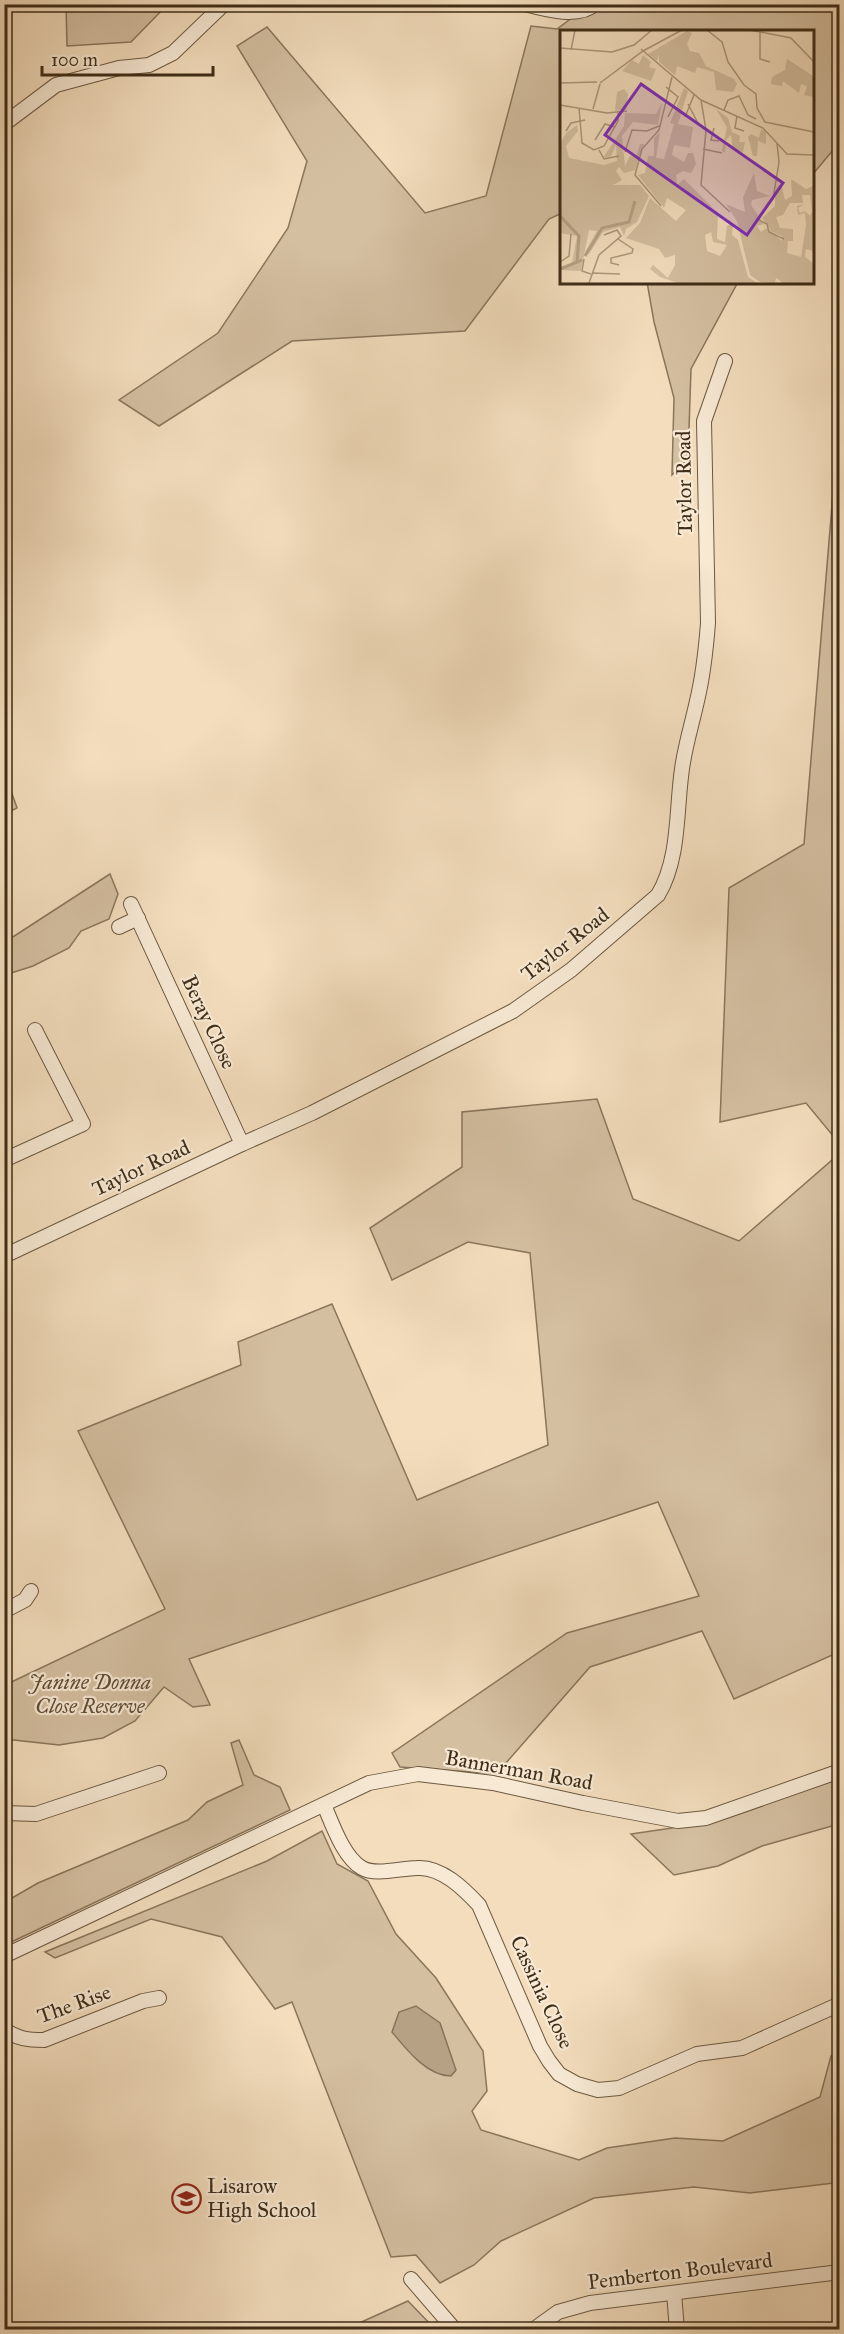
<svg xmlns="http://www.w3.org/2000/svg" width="844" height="2334" font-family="'IM FELL Great Primer',serif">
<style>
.green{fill:#d4bfa1;stroke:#8a765c;stroke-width:1.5}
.water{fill:#b6a185;stroke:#867359;stroke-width:1.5}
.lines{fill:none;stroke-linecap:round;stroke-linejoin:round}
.minor-casing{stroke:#6c5940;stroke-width:16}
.minor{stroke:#f7e9d4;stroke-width:14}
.labels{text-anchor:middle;stroke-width:4.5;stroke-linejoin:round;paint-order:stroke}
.street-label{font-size:21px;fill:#3f2d17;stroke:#f7e9d4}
.park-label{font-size:21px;font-style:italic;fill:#5d4a33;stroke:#f7e9d4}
.poi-label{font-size:21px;fill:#3f2d17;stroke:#f7e9d4;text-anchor:start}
.inset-river{fill:none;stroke:#b6a185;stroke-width:3}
.inset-road{fill:none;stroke:#ab977b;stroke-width:1.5}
.view{fill:#7b2cbf;fill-opacity:0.15;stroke:#7b2cbf;stroke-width:3}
.inset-edge{fill:none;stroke:#3f2d17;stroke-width:3}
</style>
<rect width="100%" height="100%" fill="#f3ddbd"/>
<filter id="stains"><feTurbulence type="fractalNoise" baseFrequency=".00333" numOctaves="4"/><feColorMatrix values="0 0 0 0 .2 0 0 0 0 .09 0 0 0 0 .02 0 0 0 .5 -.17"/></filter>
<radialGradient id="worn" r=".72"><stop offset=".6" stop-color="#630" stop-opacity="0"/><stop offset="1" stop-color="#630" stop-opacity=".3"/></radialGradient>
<g class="green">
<path d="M 66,5 L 66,4 L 167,5 L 131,42 L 67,46 Z"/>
<path d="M 589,5 L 839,5 L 839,143 L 813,174 L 812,32 L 562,32 L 562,213 L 549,219 L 465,331 L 292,341 L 159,426 L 119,400 L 218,333 L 288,228 L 307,161 L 237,46 L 267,27 L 425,213 L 486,196 L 531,26 L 557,29 Z"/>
<path d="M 647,282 L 738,282 L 691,369 L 688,459 L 672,475 L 674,398 L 654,322 Z"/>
<path d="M 839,489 L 839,1143 L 806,1103 L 720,1122 L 729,888 L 804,844 L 833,493 Z"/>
<path d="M 5,774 L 17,808 L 5,814 L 4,814 Z"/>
<path d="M 110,874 L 118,894 L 109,919 L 81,931 L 69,948 L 33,966 L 5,975 L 5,942 Z"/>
<path d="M 597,1099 L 633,1199 L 739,1241 L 839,1154 L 839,1652 L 734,1699 L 702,1631 L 590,1667 L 506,1763 L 500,1774 L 400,1767 L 392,1753 L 567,1633 L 699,1596 L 658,1502 L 189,1659 L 210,1705 L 193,1707 L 164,1687 L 135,1721 L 103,1738 L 59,1745 L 5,1739 L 5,1685 L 165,1609 L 78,1431 L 241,1365 L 238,1342 L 332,1304 L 417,1500 L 548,1445 L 530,1253 L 468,1242 L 392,1280 L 370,1228 L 462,1167 L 462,1112 Z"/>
<path d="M 239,1740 L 254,1775 L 280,1787 L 290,1810 L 5,1945 L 5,1902 L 38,1883 L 188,1820 L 207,1802 L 243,1785 L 231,1743 Z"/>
<path d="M 839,1779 L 839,1824 L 762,1846 L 718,1866 L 674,1875 L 631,1834 L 706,1823 Z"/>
<path d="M 322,1831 L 337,1864 L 368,1881 L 396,1934 L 436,1978 L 483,2051 L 487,2091 L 472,2111 L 481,2130 L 579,2160 L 607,2148 L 675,2138 L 723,2141 L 820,2097 L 831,2056 L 839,2052 L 839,2186 L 834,2183 L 750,2193 L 694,2187 L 594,2198 L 501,2241 L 474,2265 L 440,2283 L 416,2255 L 391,2257 L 292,2002 L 275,2009 L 222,1937 L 151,1919 L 55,1958 L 45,1952 L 267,1861 Z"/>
<path d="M 408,2301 L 435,2329 L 346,2329 Z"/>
</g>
<path class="water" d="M 416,2006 L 440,2023 L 456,2070 L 451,2076 C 427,2076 406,2049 392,2032 L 399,2012 Z"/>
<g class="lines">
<defs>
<g id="minor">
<path d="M 525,4 C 544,9 578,19 595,4"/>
<path d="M 4,124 L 56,85 L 119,68 L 149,65 L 173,53 L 224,4"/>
<path d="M 131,904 L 242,1144"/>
<path d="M 119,927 L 138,918"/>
<path d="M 4,1160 L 83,1124 L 35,1030"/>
<path d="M 4,1256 L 242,1144 L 312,1113 L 513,1011 L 571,970 L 658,895 C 680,859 676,809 682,769 C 685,746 692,724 697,701 C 703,676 706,649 708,623 L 704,421 L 725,361"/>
<path d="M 4,1611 L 25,1600 L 31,1591"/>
<path d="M 324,1805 C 332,1823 343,1857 362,1868 C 376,1876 401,1868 417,1868 C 441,1866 464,1889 479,1905 L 540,2046 L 549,2061 L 559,2074 L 577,2084 L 598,2090 L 619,2088 L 697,2054 L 742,2048 L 840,2004"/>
<path d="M 4,1813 L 36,1814 L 159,1773"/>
<path d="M 4,1956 L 369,1783 L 418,1774 L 493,1783 L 583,1803 L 678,1821 L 706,1818 L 840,1771"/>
<path d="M 4,2029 C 16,2039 29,2040 44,2040 L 143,2001 L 159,1998"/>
<path d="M 411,2279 L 455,2330"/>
<path d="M 674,2293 L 677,2330"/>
<path d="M 533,2330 L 558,2312 L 590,2303 L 840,2272"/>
</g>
</defs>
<use href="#minor" class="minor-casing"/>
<use href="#minor" class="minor"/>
</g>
<defs>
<symbol id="school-ring" viewBox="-11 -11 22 22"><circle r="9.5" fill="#f7e9d4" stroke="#8f2418" stroke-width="1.5"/><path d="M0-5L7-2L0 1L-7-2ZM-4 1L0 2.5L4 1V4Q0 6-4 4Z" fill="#8f2418"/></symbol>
</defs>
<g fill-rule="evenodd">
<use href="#school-ring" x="170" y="2182" width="33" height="33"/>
</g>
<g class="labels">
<g class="street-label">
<text transform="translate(684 483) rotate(-91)" y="7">Taylor Road</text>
<text transform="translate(565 944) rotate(-38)" y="7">Taylor Road</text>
<text transform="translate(209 1022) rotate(65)" y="7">Beray Close</text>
<text transform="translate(141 1168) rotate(-25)" y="7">Taylor Road</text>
<text transform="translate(519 1770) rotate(10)" y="7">Bannerman Road</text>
<text transform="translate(542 1992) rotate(65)" y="7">Cassinia Close</text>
<text transform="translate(74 2004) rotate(-20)" y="7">The Rise</text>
<text transform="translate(680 2271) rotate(-7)" y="7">Pemberton Boulevard</text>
</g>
<g class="park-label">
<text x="90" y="1689">Janine Donna<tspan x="90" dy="24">Close Reserve</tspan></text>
</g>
<g class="poi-label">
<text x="207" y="2193">Lisarow<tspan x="207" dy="24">High School</tspan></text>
</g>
</g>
<g transform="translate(560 30)">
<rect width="254" height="254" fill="#f3ddbd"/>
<path d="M 127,1 L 132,3 L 127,14 L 130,21 L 139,23 L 146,36 L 174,49 L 177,54 L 173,62 L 156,60 L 154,42 L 137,37 L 135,43 L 117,36 L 115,45 L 99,32 L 99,24 L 97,31 L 88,24 ZM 83,25 L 91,32 L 89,37 L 96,39 L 91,51 L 62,41 L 72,30 L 79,34 ZM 227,29 L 253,46 L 253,67 L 244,65 L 247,56 L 241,54 L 239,63 L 223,51 L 222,56 L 211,54 L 212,47 L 225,40 ZM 124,58 L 128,61 L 118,94 L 133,97 L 130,118 L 114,115 L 112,125 L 124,132 L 128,123 L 133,123 L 136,134 L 131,143 L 123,141 L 116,145 L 117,155 L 124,149 L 158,183 L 157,209 L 165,212 L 167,196 L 173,193 L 172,205 L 178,210 L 188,247 L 197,253 L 118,253 L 100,247 L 90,239 L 93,235 L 108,248 L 115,235 L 115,225 L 105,228 L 99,219 L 66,208 L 80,193 L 90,168 L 116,191 L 126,180 L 107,168 L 104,178 L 78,145 L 85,143 L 88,126 L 94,126 L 94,108 L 100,102 L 96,128 L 104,129 L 114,94 L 110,93 ZM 151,202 L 153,212 L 167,215 L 160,226 L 147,221 L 145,205 ZM 64,59 L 68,64 L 66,80 L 55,81 L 57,62 ZM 102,73 L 98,95 L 73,92 L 62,106 L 65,136 L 70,126 L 76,127 L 80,114 L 84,114 L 75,140 L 64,143 L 59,137 L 56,141 L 62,150 L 53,155 L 80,155 L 89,166 L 77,192 L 66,199 L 64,206 L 60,197 L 43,202 L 29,224 L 25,222 L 37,201 L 29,200 L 21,241 L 0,240 L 12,233 L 17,206 L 0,203 L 0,114 L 6,103 L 17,95 L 18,101 L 6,116 L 9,128 L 44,135 L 57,131 L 56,115 L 51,126 L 43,128 L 64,96 L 65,83 L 96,84 ZM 156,79 L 168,88 L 172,102 L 180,106 L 179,112 L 185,112 L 183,122 L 173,120 L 171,105 L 166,110 L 165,123 L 162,121 L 167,97 ZM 201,99 L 206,102 L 206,114 L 198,111 L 197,126 L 193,126 L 188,107 L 191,104 L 199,108 ZM 194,143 L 197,161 L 210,166 L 192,170 L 191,175 L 204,194 L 197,196 L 201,202 L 207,198 L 222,211 L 222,206 L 212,202 L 202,188 L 215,176 L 215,160 L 218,155 L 222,158 L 225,170 L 232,166 L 231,149 L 246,159 L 253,156 L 253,221 L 246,219 L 245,227 L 253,233 L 253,253 L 223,253 L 216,248 L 215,253 L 200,252 L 190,245 L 177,191 L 166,174 L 185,182 L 183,167 ZM 242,165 L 250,165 L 252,182 L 250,186 L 245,181 L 240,183 L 238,178 L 244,174 L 237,176 L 238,185 L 245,183 L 246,195 L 241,227 L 227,223 L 228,211 L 233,211 L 233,199 L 220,198 L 216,187 L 223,185 L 230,173 L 243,173 Z" fill="#d4bfa1" fill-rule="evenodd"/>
<path class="inset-river" d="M 0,186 L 19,206 L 17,232M 25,226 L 42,198 L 69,192 L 75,171M 0,239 L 22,230"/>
<path class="inset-road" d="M 147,0 L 162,12 L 168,32 L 184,55 L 196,64 L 197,78 L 205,92 L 254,102M 190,0 L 231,8 L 254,32M 200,2 L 200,29 L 210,32M 0,18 L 52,22 L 74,15 L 92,0M 81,19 L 141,70 L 203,98 L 227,124 L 254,125M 11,20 L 15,0M 0,53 L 37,52M 40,53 L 83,21 L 122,0M 106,57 L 118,67 L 108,87M 141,70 L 146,100 L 141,155 L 170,182M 128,74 L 138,93M 0,75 L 47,83 L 67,81M 19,78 L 22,113 L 34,120 L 44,116 L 58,91 L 58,82M 33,79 L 40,54M 164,80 L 168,70 L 179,66 L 188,85 L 196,89M 177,86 L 175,98 L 184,101M 125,87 L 134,65M 154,98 L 151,110 L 159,111M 6,101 L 11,93 L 25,90M 35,110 L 45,94 L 55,97M 217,113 L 219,132 L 213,169 L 197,189 L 207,194 L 209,202 L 224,209M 143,119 L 162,123M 39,120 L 44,129 L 59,126M 65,122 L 72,100 L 87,101 L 99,96M 101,176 L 75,145 L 82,119 L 99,100 L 112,47M 58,209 L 73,219 L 72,223 L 51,228 L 51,233 L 59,235M 24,229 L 22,241 L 31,244M 0,232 L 9,226 L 11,204M 32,243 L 60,244M 29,253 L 39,225 L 61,206 L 57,200 L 44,205"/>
<path class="view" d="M 81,54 L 223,153 L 187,205 L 45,105 Z"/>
<rect width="254" height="254" class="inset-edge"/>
</g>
<rect width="844" height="2334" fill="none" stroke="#f3ddbd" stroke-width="24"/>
<rect x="6" y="6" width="832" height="2322" fill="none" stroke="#3f2d17" stroke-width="3"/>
<rect x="12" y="12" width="820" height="2310" fill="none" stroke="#3f2d17" stroke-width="1.5"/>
<path d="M42 66v9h171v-9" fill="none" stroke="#3f2d17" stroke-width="3"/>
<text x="51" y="66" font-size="18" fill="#3f2d17" stroke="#f7e9d4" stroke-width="4.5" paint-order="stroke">100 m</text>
<rect width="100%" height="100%" filter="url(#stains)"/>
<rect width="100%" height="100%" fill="url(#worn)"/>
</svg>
